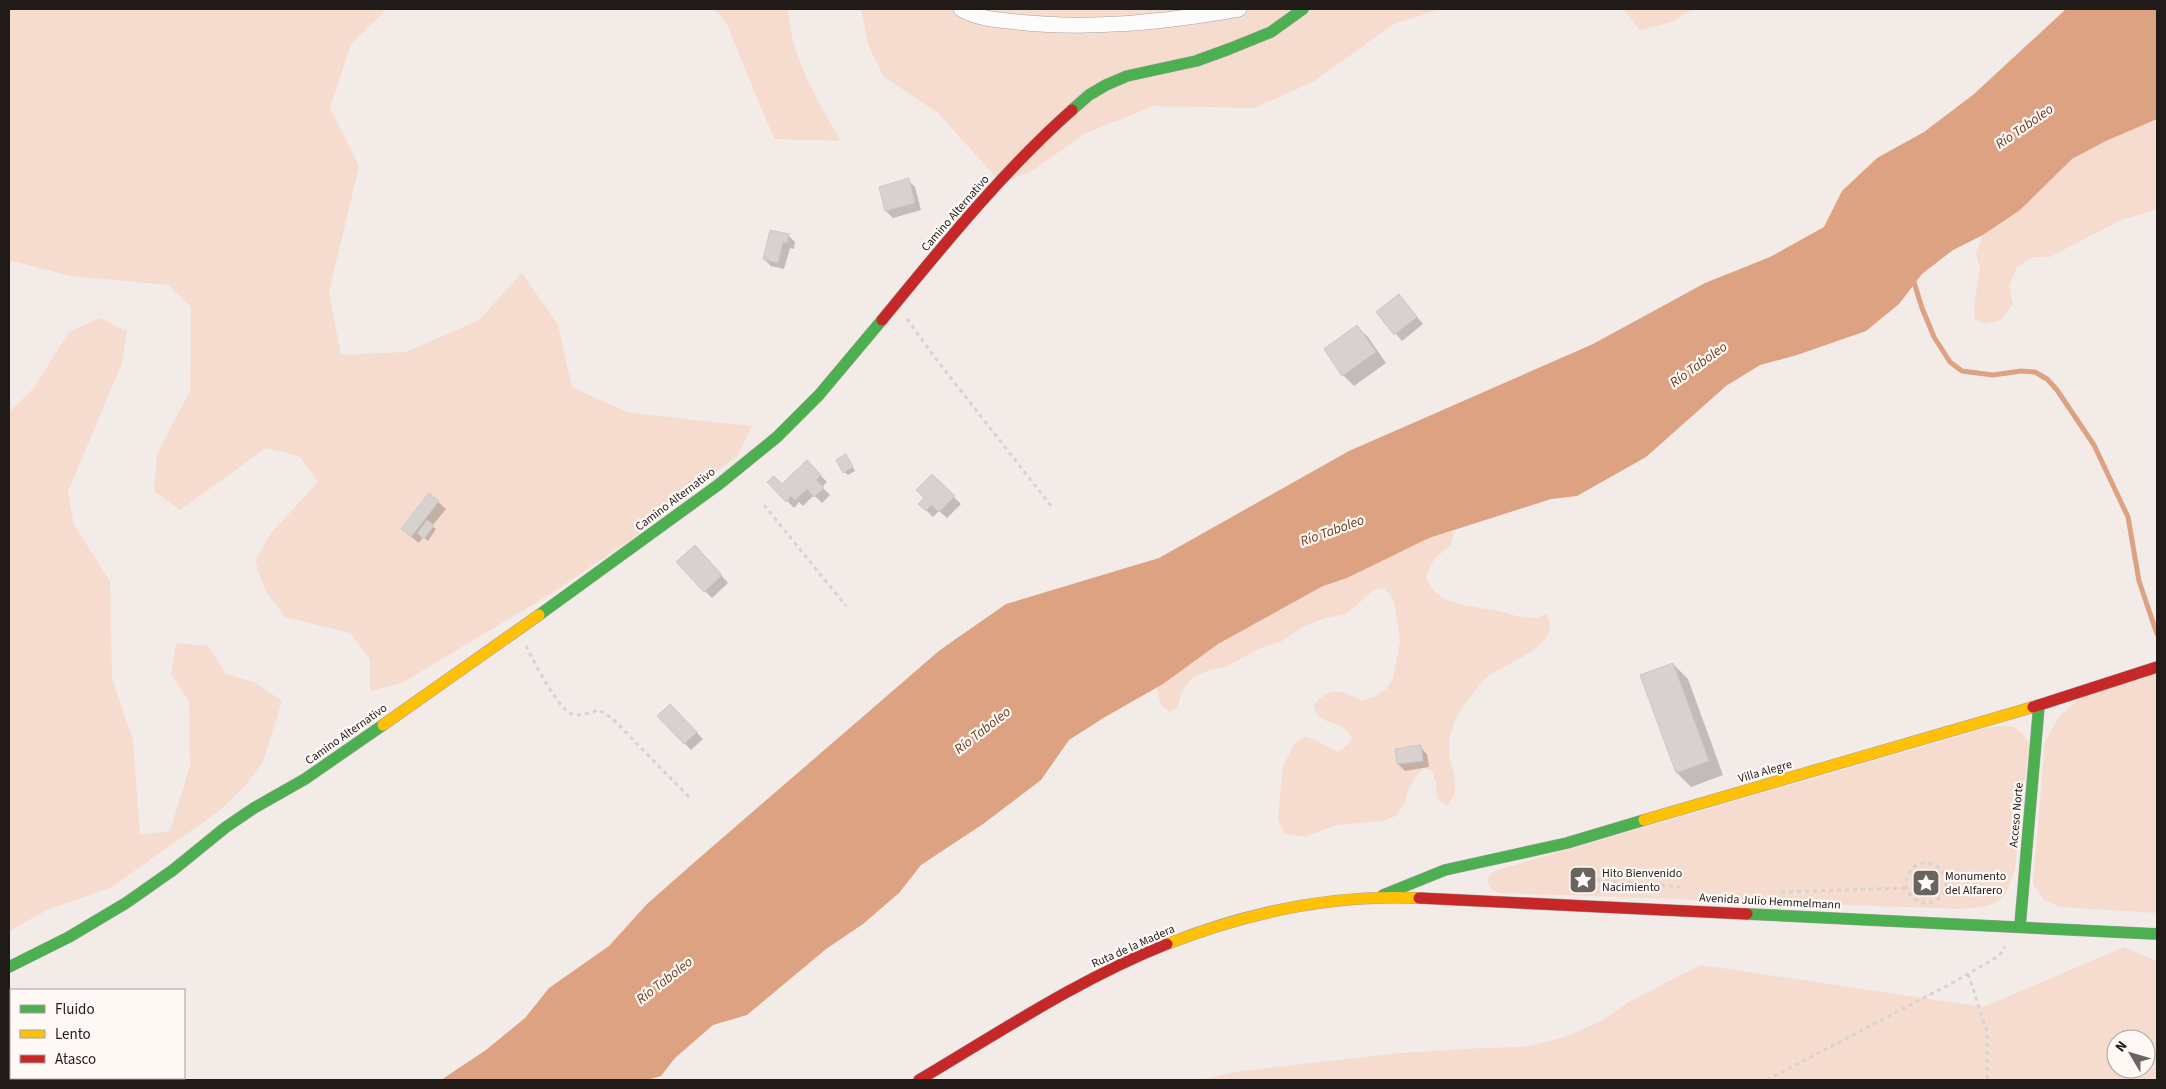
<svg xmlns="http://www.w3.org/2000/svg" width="2166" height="1089" font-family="'Source Sans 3',sans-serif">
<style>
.green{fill:#f5dccf;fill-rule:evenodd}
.water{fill:#dca282}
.shadow{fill:#0003}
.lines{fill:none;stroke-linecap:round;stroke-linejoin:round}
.stream{stroke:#dca282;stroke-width:5}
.building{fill:#d7d1cf;stroke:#cdc7c4}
.street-casing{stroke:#a6a09e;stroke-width:16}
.fast-casing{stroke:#a6a09e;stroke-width:12}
.slow-casing{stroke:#a6a09e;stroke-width:12}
.jam-casing{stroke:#a6a09e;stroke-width:12}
.path{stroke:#d5d3d3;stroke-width:3;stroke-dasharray:4 4;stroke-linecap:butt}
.street{stroke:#fdfcfc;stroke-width:15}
.fast{stroke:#4caf50;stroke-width:11}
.slow{stroke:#ffc107;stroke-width:11}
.jam{stroke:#c62828;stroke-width:11}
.labels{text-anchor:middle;stroke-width:4.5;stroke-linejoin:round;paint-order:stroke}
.street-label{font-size:12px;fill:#201b19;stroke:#fff9f6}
.poi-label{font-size:12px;fill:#201b19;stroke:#fff9f6;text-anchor:start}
.water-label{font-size:14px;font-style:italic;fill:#6d3818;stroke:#fff9f6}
</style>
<rect width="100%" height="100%" fill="#f2ebe8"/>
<g class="green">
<path d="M 9,9 L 387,9 L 351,44 L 330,108 L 359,166 L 329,292 L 341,355 L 406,352 L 479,320 L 522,273 L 558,325 L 572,387 L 629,413 L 752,426 L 738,455 L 632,539 L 549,595 L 402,683 L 370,691 L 370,659 L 350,633 L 285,617 L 265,590 L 255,561 L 271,533 L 318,482 L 299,456 L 266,448 L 180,510 L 154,491 L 157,454 L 190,391 L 191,307 L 168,285 L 70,276 L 9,260 Z"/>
<path d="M 713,9 L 788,9 C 791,57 817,100 841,141 L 774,139 L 725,20 Z"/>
<path d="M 861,9 L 1440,9 L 1394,24 L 1313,82 L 1254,108 L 1154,106 L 1084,134 L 1032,171 L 1001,183 L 938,113 L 884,77 L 869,47 Z"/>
<path d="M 1623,9 L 1693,9 L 1672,22 L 1640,30 Z"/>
<path d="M 2157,119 L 2157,209 L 2119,221 L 2050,257 L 2034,257 L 2017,267 L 2009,286 L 2013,304 L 2001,320 L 1985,324 L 1975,319 L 1974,306 L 1980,269 L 1976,253 L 1983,235 L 2020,210 L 2072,159 L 2106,141 Z"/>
<path d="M 99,318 L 127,331 L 122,363 L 68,492 L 74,525 L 110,581 L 112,678 L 133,740 L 140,835 L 170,831 L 190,766 L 189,701 L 171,674 L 176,643 L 208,646 L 226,674 L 256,683 L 282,701 L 263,762 L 244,787 L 219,811 L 112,887 L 45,911 L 9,931 L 9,412 L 34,388 L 68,333 Z"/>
<path d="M 1454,531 L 1451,545 L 1434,559 L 1426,577 C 1434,606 1474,606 1498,611 C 1509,613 1522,619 1532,618 C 1537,618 1542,616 1547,614 C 1548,619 1551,624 1550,629 C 1547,649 1508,663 1491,674 C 1483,679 1477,689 1471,696 C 1458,712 1448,731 1449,752 C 1451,772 1463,789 1447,806 L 1437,798 L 1436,783 L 1432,771 L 1423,768 L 1416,776 L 1408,790 L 1405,803 L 1396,816 L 1382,821 L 1337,825 L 1304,837 L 1285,834 L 1278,819 L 1283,767 L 1294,744 L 1305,737 L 1315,740 L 1338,752 L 1347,745 L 1352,738 C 1340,720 1333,726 1317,716 L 1314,705 C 1328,686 1344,690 1362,701 L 1374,697 L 1386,689 L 1393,679 L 1400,641 L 1394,602 L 1385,588 L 1374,590 L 1346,614 L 1325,618 L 1303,627 L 1280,642 L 1261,648 L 1225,667 L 1209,670 L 1191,679 L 1181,693 L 1178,707 L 1170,712 L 1161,705 L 1157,688 L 1218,644 L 1323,586 L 1347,578 L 1429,538 Z"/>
<path d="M 2157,672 L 2157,913 L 2060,907 L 2044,900 L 2033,884 L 2045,742 L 2059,717 L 2080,698 Z"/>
<path d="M 2005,725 C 2018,728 2024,732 2029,744 L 2015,869 C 2005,904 1995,907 1961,909 L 1500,893 L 1490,889 L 1487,878 L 1494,871 L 1987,728 Z"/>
<path d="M 2124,947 L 2157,961 L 2157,1080 L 1199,1080 L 1242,1071 L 1401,1053 L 1483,1048 L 1524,1047 L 1565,1037 L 1601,1021 L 1632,1000 L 1701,965 L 1983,1007 ZM 2116,1039 L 2146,1039 L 2146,1069 L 2116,1069 Z"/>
</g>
<path class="water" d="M 2066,9 L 2157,9 L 2157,119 L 2106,141 L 2072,159 L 2020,210 L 1983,235 L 1953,250 L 1922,274 L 1899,304 L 1866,331 L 1797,355 L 1760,365 L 1726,386 L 1646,457 L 1577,496 L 1551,499 L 1429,538 L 1347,578 L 1323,586 L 1218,644 L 1163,684 L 1105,717 L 1069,740 L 1041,780 L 983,824 L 921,865 L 899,893 L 863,924 L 826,949 L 747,1015 L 713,1025 L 675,1058 L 661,1076 L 647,1080 L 441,1080 L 486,1050 L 525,1018 L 549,988 L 609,946 L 647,904 L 697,860 L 940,650 L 1006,604 L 1159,558 L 1349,451 L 1593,344 L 1705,283 L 1770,257 L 1824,227 L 1842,191 L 1877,158 L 1924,132 L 1974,94 Z"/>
<g class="shadow">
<path d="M 908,180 L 915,187 L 921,210 L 893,218 L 886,211 Z"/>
<path d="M 788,235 L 795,242 L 794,249 L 790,248 L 784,269 L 771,266 L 764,259 Z"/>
<path d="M 1399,295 L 1423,324 L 1402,341 L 1377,312 Z"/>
<path d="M 1357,327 L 1368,337 L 1386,363 L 1354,386 L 1343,375 Z"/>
<path d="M 846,456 L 855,471 L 848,475 L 844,472 Z"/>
<path d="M 807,462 L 827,482 L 822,487 L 830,495 L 822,503 L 814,495 L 803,506 L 799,502 L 794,508 L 769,482 L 782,486 Z"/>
<path d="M 932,476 L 961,504 L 947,518 L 939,511 L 933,517 L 920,504 L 926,498 Z"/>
<path d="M 429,494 L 446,509 L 432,526 L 436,529 L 428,541 L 423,537 L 419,543 L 409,535 Z"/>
<path d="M 702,553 L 728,583 L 712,598 L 705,591 Z"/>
<path d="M 1673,664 L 1688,679 L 1723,775 L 1691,787 L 1677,773 Z"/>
<path d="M 670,705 L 703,739 L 691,750 L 659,716 Z"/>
<path d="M 1420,747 L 1427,754 L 1429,767 L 1405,771 L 1398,764 L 1396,750 Z"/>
</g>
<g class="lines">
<path class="stream" d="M 1913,279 L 1922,308 L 1934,337 L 1950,362 L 1962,371 L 1993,375 L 2021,371 L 2035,372 L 2047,379 L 2057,390 L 2094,445 L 2128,517 L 2139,581 L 2157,634"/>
</g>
<g class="building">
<path d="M 909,178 L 915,203 L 885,211 L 879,187 Z"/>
<path d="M 770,230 L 789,234 L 787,243 L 783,242 L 778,263 L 763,259 Z"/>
<path d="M 1399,294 L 1417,317 L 1394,335 L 1376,312 Z"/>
<path d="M 1357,325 L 1376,352 L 1342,376 L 1324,349 Z"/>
<path d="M 846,454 L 853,467 L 843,473 L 836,460 Z"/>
<path d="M 807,460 L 821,475 L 816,480 L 824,488 L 814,497 L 807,489 L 795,500 L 791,496 L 786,502 L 767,482 L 774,476 L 782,484 Z"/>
<path d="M 932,474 L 955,496 L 939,512 L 931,505 L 926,511 L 918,504 L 924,498 L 916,490 Z"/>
<path d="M 429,493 L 439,501 L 411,537 L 401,529 Z"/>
<path d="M 427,520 L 434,525 L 424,539 L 417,533 Z"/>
<path d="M 695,545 L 722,575 L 704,592 L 676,562 Z"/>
<path d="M 1673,663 L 1709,761 L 1676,773 L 1640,675 Z"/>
<path d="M 670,704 L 697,732 L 684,744 L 657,716 Z"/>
<path d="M 1421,745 L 1423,761 L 1397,764 L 1395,749 Z"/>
</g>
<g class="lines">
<defs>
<path id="street" d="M 961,9 C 978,19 998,20 1017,22 C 1092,30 1165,22 1239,9"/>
<g id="fast">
<path d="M 1072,110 L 1089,95 L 1106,85 L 1127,76 L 1196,61 L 1229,49 L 1271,32 L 1303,9"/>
<path d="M 539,615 L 718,485 L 777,437 L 819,395 L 882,320"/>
<path d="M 1383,895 L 1445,870 L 1567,843 L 1644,820"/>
<path d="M 1747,914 L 2157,934"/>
<path d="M 2020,926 L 2039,705"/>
<path d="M 9,967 L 69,937 L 126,903 L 173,870 L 226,827 L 254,808 L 305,779 L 383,725"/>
</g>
<g id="slow">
<path d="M 383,725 L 539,615"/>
<path d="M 1644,820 L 2033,707"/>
<path d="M 1167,944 C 1246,913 1333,894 1419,898"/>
</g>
<g id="jam">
<path d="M 882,320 C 942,247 1002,172 1072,110"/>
<path d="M 2033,707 L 2157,667"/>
<path d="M 1419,898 L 1747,914"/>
<path d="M 919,1080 C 1000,1032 1079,979 1167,944"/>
</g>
</defs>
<use href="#street" class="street-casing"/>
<use href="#fast" class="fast-casing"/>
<use href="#slow" class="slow-casing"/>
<use href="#jam" class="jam-casing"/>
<g class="path">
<path d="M 9,40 L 10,41"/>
<path d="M 907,319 L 936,359 L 1052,507"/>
<path d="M 764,505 L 846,606"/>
<path d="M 526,646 C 533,660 558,709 572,714 C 580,717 591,712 599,710 L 612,718 L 689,797"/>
<circle cx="1926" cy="883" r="20"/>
<path d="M 1584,870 L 1599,880 L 1682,887"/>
<path d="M 1946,880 L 2007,873"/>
<path d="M 1781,892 L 1907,888"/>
<path d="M 1968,974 L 1987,1031 L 1987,1080"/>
<path d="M 1767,1080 L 1954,982 L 1999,956 L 2005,947"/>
</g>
<use href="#street" class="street"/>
<use href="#fast" class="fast"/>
<use href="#slow" class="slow"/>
<use href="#jam" class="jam"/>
</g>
<defs>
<symbol id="sight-square" viewBox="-11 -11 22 22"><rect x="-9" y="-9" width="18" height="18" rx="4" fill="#6a6461" stroke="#fff9f6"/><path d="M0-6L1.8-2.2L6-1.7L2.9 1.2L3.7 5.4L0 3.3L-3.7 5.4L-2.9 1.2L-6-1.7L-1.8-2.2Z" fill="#fff"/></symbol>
</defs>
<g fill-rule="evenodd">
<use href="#sight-square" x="1567" y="864" width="32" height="32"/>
<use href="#sight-square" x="1910" y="867" width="32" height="32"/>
</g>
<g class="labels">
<g class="street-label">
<text transform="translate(955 213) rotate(-49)" y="4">Camino Alternativo</text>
<text transform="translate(675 499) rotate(-37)" y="4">Camino Alternativo</text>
<text transform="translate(346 734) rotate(-35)" y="4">Camino Alternativo</text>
<text transform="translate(1765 771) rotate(-16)" y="4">Villa Alegre</text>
<text transform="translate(2016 815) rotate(-85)" y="4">Acceso Norte</text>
<text transform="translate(1770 901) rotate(3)" y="4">Avenida Julio Hemmelmann</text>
<text transform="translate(1133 946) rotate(-24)" y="4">Ruta de la Madera</text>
</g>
<g class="poi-label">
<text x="1602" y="877">Hito Bienvenido<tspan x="1602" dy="14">Nacimiento</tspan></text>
<text x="1945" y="880">Monumento<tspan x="1945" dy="14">del Alfarero</tspan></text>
</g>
<g class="water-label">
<text transform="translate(2024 126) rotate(-35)" y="5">Río Taboleo</text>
<text transform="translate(1698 364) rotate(-36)" y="5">Río Taboleo</text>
<text transform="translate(1332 530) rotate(-20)" y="5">Río Taboleo</text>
<text transform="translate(982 730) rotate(-38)" y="5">Río Taboleo</text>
<text transform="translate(664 980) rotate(-38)" y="5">Río Taboleo</text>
</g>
</g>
<rect width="2166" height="1089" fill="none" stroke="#201b19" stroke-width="20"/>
<rect x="10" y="989" width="175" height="90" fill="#fff9f6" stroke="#a6a09e"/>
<rect x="20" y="1005" width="25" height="8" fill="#4caf50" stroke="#a6a09e"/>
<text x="55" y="1014" font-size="15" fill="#201b19">Fluido</text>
<rect x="20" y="1030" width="25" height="8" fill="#ffc107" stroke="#a6a09e"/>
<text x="55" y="1039" font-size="15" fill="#201b19">Lento</text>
<rect x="20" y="1055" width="25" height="8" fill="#c62828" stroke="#a6a09e"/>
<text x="55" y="1064" font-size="15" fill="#201b19">Atasco</text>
<g transform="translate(2131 1054) rotate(308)"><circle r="24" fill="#fff9f6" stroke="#a6a09e"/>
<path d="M0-4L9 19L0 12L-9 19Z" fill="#6a6461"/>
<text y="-8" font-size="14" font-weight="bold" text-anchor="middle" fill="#201b19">N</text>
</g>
</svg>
